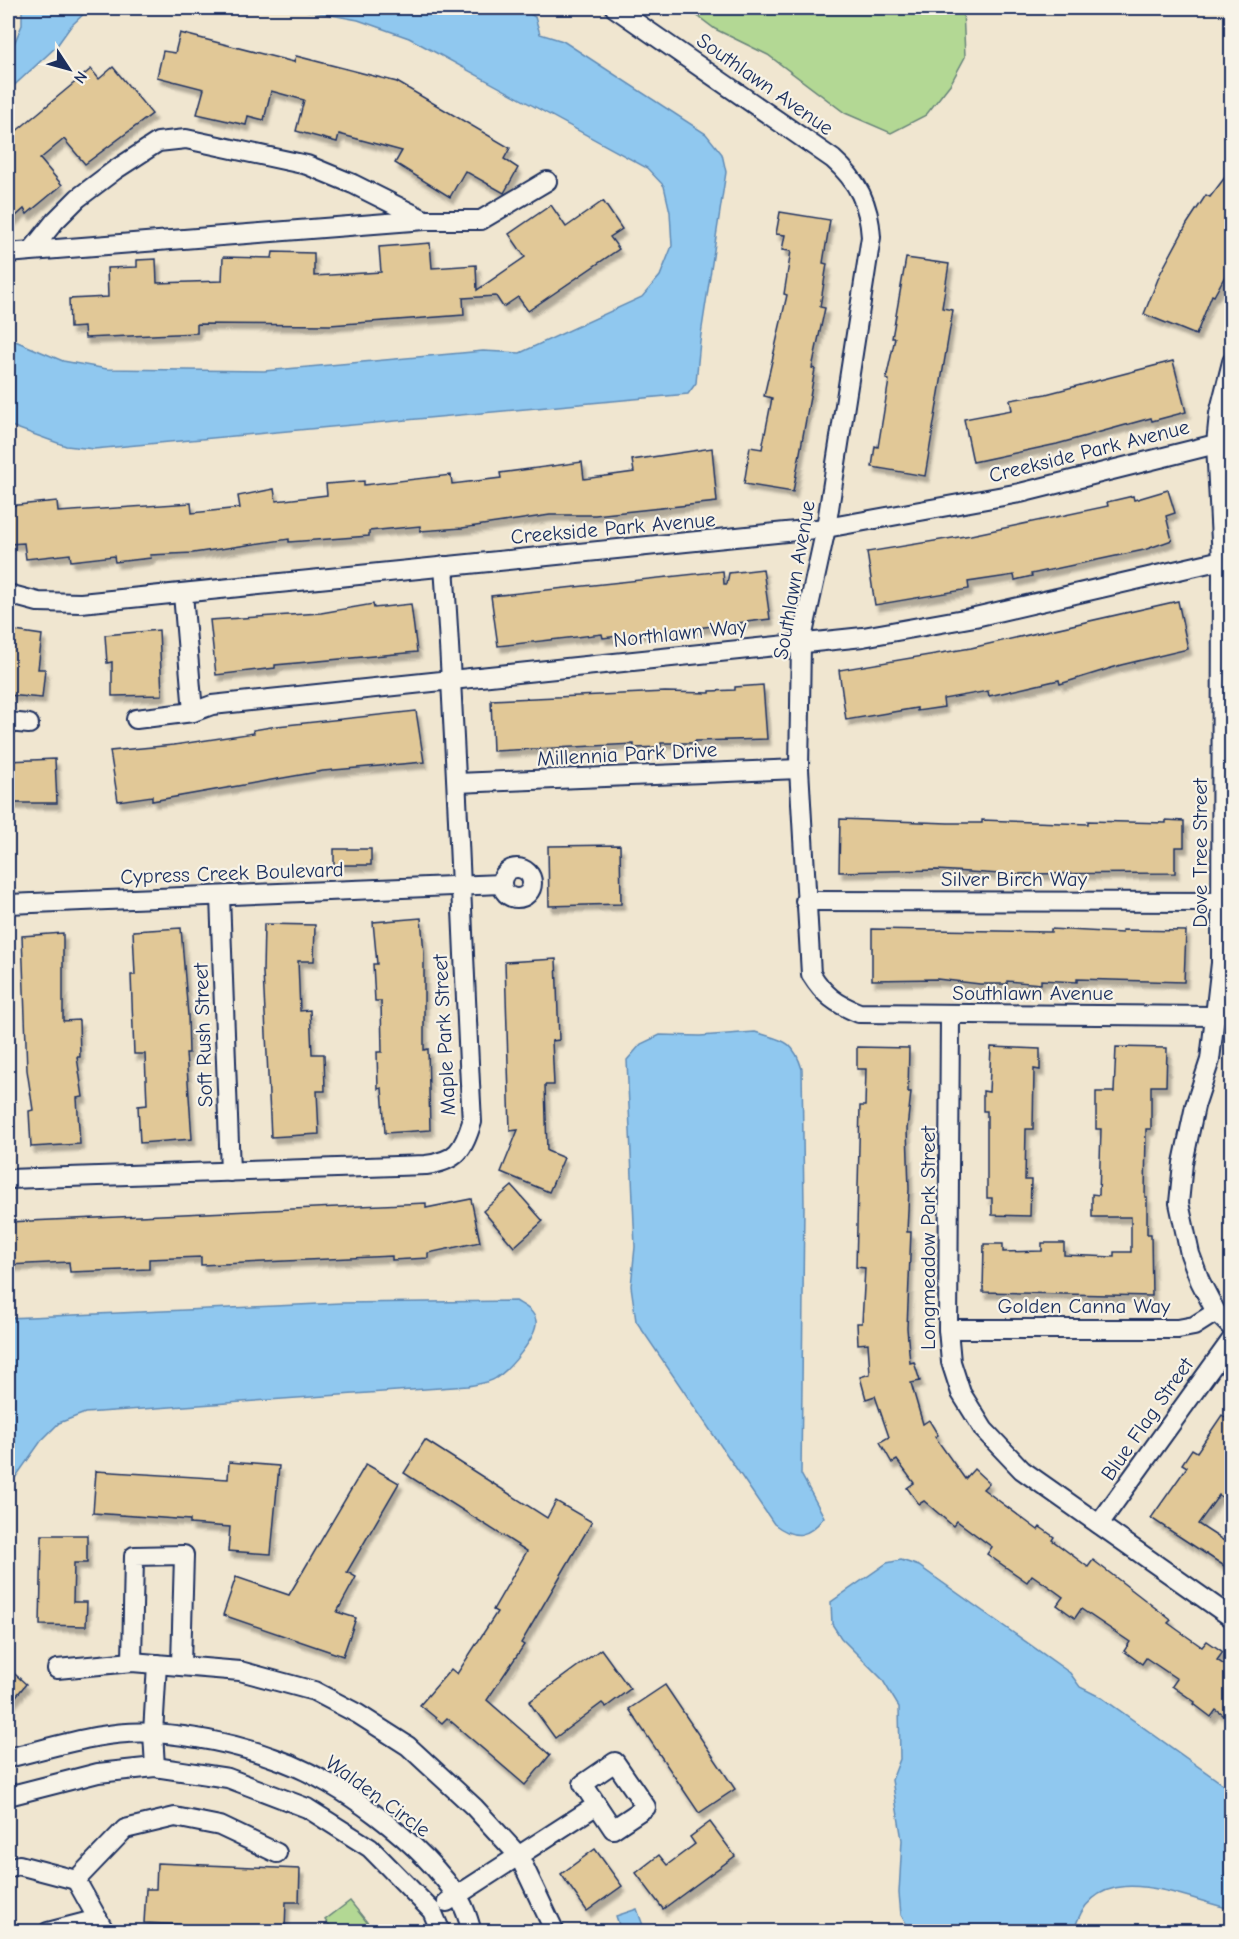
<svg xmlns="http://www.w3.org/2000/svg" width="1239" height="1939" font-family="'Comic Neue',sans-serif">
<style>
.green{fill:#b3d894;stroke:#678479;stroke-width:1.5}
.water{fill:#90c8ef;stroke:#618bb5;stroke-width:1.5}
.building{fill:#e1c897;stroke:#1b2f5e;stroke-width:1.5;filter:url(#shadow)}
.lines{fill:none;stroke-linecap:round;stroke-linejoin:round}
.minor-casing{stroke:#1b2f5e;stroke-width:22}
.minor{stroke:#f7f3e8;stroke-width:18}
.labels{text-anchor:middle;stroke-width:4.5;stroke-linejoin:round;paint-order:stroke}
.street-label{font-size:21px;fill:#1b2f5e;stroke:#f7f3e8}
</style>
<defs>
<filter id="shadow"><feDropShadow dx="3.5" dy="6" stdDeviation="1.5" flood-color="#0004"/></filter>
</defs>
<rect width="100%" height="100%" fill="#f0e6d0"/>
<filter id="ink" filterUnits="userSpaceOnUse"><feTurbulence type="fractalNoise" baseFrequency=".0167" numOctaves="2"/><feDisplacementMap in="SourceGraphic" scale="12" xChannelSelector="R" yChannelSelector="G"/><feConvolveMatrix kernelMatrix="1 2 1 2 8 2 1 2 1" color-interpolation-filters="sRGB"/></filter>
<g filter="url(#ink)">
<g class="green">
<path d="M 687,8 L 963,8 L 965,57 L 951,83 L 926,115 L 891,133 L 845,113 L 768,55 L 715,29 Z"/>
<path d="M 350,1901 L 374,1931 L 375,1931 L 334,1931 L 325,1920 Z"/>
</g>
<g class="water">
<path d="M 22,8 L 90,8 L 71,26 L 56,47 L 8,91 L 8,58 L 22,25 Z"/>
<path d="M 293,8 L 521,8 L 535,17 L 540,34 L 563,41 L 706,134 L 722,154 L 726,172 L 700,341 L 696,383 L 688,394 L 94,449 L 66,446 L 8,425 L 8,338 L 63,361 L 107,369 L 264,371 L 483,351 L 520,353 L 642,297 L 660,276 L 672,246 L 670,212 L 664,186 L 647,168 L 409,38 L 358,20 Z"/>
<path d="M 755,1032 C 783,1041 793,1039 802,1069 L 804,1205 L 801,1474 L 824,1517 C 808,1538 795,1540 774,1524 L 636,1321 L 631,1286 L 635,1247 L 627,1060 L 641,1044 L 660,1035 L 700,1036 Z"/>
<path d="M 516,1301 C 524,1306 534,1310 536,1321 C 538,1336 509,1370 496,1378 C 489,1383 477,1384 468,1386 L 85,1413 L 59,1423 L 41,1441 L 8,1488 L 8,1318 L 341,1303 Z"/>
<path d="M 901,1560 L 919,1566 L 1070,1673 L 1080,1687 L 1102,1698 L 1231,1790 L 1231,1909 C 1177,1896 1094,1855 1074,1931 L 910,1930 L 901,1915 L 899,1893 L 902,1840 L 892,1780 L 900,1759 L 899,1707 L 882,1679 L 841,1638 L 832,1624 L 831,1602 L 887,1563 Z"/>
<path d="M 637,1909 L 645,1931 L 621,1931 L 616,1916 Z"/>
</g>
<g class="building">
<path d="M 180,33 L 294,62 L 296,56 L 397,82 L 510,148 L 504,159 L 518,168 L 504,193 L 465,171 L 450,197 L 395,163 L 402,151 L 339,134 L 337,142 L 296,131 L 304,100 L 271,91 L 264,120 L 248,116 L 246,125 L 197,114 L 204,89 L 157,77 L 163,51 L 175,53 Z"/>
<path d="M 113,67 L 152,114 L 85,164 L 64,139 L 40,159 L 62,185 L 27,214 L 24,209 L 8,223 L 8,138 L 91,69 L 99,79 Z"/>
<path d="M 1232,168 L 1232,263 L 1214,296 L 1212,295 L 1196,335 L 1144,314 L 1160,274 L 1187,224 L 1206,195 L 1210,197 Z"/>
<path d="M 603,201 L 622,229 L 610,237 L 619,249 L 528,311 L 518,297 L 503,307 L 496,296 L 463,298 L 464,315 L 330,325 L 197,324 L 197,333 L 85,338 L 84,327 L 70,328 L 69,299 L 108,297 L 107,268 L 137,267 L 137,260 L 156,259 L 157,283 L 222,281 L 223,257 L 272,258 L 273,252 L 314,253 L 314,276 L 381,272 L 379,247 L 430,243 L 432,268 L 476,265 L 477,290 L 525,257 L 509,234 L 551,205 L 566,227 Z"/>
<path d="M 780,212 L 830,220 L 823,263 L 827,264 L 820,307 L 825,308 L 812,368 L 815,369 L 793,492 L 744,484 L 750,447 L 762,449 L 772,398 L 764,396 L 787,295 L 784,294 L 791,251 L 782,250 L 785,235 L 776,234 Z"/>
<path d="M 906,258 L 949,264 L 942,308 L 953,310 L 925,476 L 872,467 L 875,446 L 878,447 L 889,380 L 886,379 L 895,338 L 892,338 Z"/>
<path d="M 1173,361 L 1186,412 L 1152,421 L 1151,418 L 1057,444 L 973,462 L 964,419 L 1012,410 L 1010,400 L 1046,394 Z"/>
<path d="M 712,448 L 717,502 L 595,515 L 550,515 L 462,528 L 420,531 L 420,526 L 369,531 L 369,536 L 289,542 L 289,539 L 193,553 L 150,555 L 151,558 L 115,562 L 114,556 L 71,561 L 70,554 L 26,559 L 24,543 L 8,544 L 8,506 L 57,501 L 58,512 L 191,503 L 192,513 L 240,508 L 238,496 L 274,489 L 276,501 L 327,495 L 326,484 L 364,481 L 364,485 L 451,475 L 452,484 L 501,478 L 500,473 L 582,462 L 584,479 L 634,472 L 632,460 Z"/>
<path d="M 1168,490 L 1175,513 L 1166,516 L 1172,540 L 1144,550 L 1031,574 L 1032,576 L 1015,580 L 1014,575 L 968,582 L 969,589 L 875,605 L 867,552 L 971,535 L 1108,506 L 1107,502 L 1133,496 L 1134,500 Z"/>
<path d="M 763,569 L 770,619 L 672,631 L 671,629 L 603,638 L 602,634 L 498,646 L 491,596 L 723,571 L 724,584 L 727,584 L 729,573 Z"/>
<path d="M 1178,601 L 1188,649 L 1121,665 L 1060,684 L 1059,680 L 989,696 L 988,691 L 943,699 L 944,707 L 917,711 L 917,708 L 846,720 L 839,670 L 971,648 Z"/>
<path d="M 373,604 L 374,608 L 411,604 L 417,652 L 275,665 L 275,668 L 216,675 L 210,620 L 321,613 Z"/>
<path d="M 8,630 L 42,635 L 38,669 L 45,669 L 42,698 L 8,695 Z"/>
<path d="M 159,630 L 162,695 L 112,696 L 112,662 L 107,663 L 105,635 Z"/>
<path d="M 763,685 L 767,739 L 695,741 L 695,743 L 661,743 L 661,747 L 634,748 L 634,744 L 493,751 L 491,700 L 665,692 L 710,693 L 710,691 L 735,690 L 735,687 Z"/>
<path d="M 416,711 L 424,762 L 323,771 L 152,801 L 152,796 L 118,801 L 110,751 L 174,745 L 254,733 L 253,730 L 277,726 Z"/>
<path d="M 55,759 L 57,803 L 8,803 L 8,761 Z"/>
<path d="M 840,819 L 948,823 L 982,823 L 982,820 L 1088,824 L 1088,821 L 1166,823 L 1166,820 L 1184,821 L 1184,847 L 1175,847 L 1175,873 L 1001,874 L 937,870 L 839,872 Z"/>
<path d="M 620,845 L 621,904 L 549,906 L 548,846 Z"/>
<rect x="334" y="849" width="37" height="16"/>
<path d="M 421,918 L 424,953 L 424,1050 L 428,1049 L 430,1130 L 385,1133 L 382,1088 L 378,1089 L 377,1052 L 382,1052 L 381,1001 L 375,1001 L 373,964 L 377,964 L 373,922 Z"/>
<path d="M 264,924 L 315,925 L 314,961 L 298,961 L 300,1011 L 310,1010 L 312,1054 L 324,1054 L 325,1091 L 317,1091 L 319,1134 L 271,1137 L 263,972 Z"/>
<path d="M 181,928 L 188,1016 L 189,1053 L 186,1053 L 192,1139 L 140,1143 L 138,1106 L 147,1105 L 145,1054 L 134,1054 L 131,975 L 135,975 L 133,931 Z"/>
<path d="M 872,929 L 1051,932 L 1051,929 L 1122,933 L 1122,930 L 1186,931 L 1184,982 L 1077,979 L 1077,982 L 1041,980 L 1041,984 L 1007,981 L 1007,984 L 980,984 L 937,979 L 872,980 Z"/>
<path d="M 63,933 L 63,1021 L 79,1020 L 80,1057 L 77,1057 L 83,1097 L 77,1098 L 80,1144 L 31,1147 L 29,1111 L 33,1110 L 27,1070 L 22,936 Z"/>
<path d="M 556,959 L 559,1040 L 552,1041 L 554,1085 L 545,1085 L 547,1151 L 564,1158 L 549,1192 L 501,1172 L 518,1130 L 510,1131 L 505,962 Z"/>
<path d="M 857,1047 L 909,1048 L 908,1092 L 911,1092 L 907,1129 L 909,1189 L 907,1232 L 911,1232 L 907,1328 L 910,1363 L 914,1362 L 920,1381 L 911,1383 L 923,1424 L 929,1420 L 938,1435 L 935,1437 L 965,1479 L 974,1469 L 989,1483 L 983,1489 L 1038,1530 L 1040,1527 L 1054,1537 L 1052,1540 L 1088,1567 L 1093,1560 L 1171,1620 L 1168,1623 L 1182,1633 L 1202,1647 L 1207,1641 L 1223,1652 L 1217,1660 L 1232,1670 L 1232,1721 L 1216,1710 L 1211,1717 L 1194,1704 L 1195,1702 L 1172,1686 L 1177,1679 L 1146,1658 L 1142,1664 L 1124,1651 L 1130,1642 L 1081,1609 L 1075,1618 L 1057,1605 L 1063,1597 L 1048,1586 L 1032,1575 L 1027,1582 L 987,1554 L 992,1547 L 957,1521 L 953,1526 L 924,1501 L 919,1504 L 907,1488 L 914,1483 L 897,1460 L 892,1463 L 880,1442 L 889,1437 L 875,1396 L 866,1399 L 860,1377 L 870,1374 L 868,1343 L 858,1344 L 857,1323 L 862,1323 L 865,1268 L 856,1267 L 860,1106 L 865,1106 L 866,1069 L 857,1069 Z"/>
<path d="M 991,1047 L 1040,1049 L 1040,1070 L 1034,1069 L 1033,1129 L 1026,1129 L 1025,1180 L 1031,1180 L 1030,1216 L 992,1215 L 992,1198 L 987,1198 L 987,1111 L 983,1111 L 983,1091 L 989,1092 Z"/>
<path d="M 1116,1047 L 1167,1048 L 1166,1086 L 1151,1086 L 1151,1129 L 1146,1129 L 1145,1197 L 1147,1197 L 1147,1234 L 1151,1234 L 1152,1296 L 983,1292 L 984,1244 L 1003,1244 L 1003,1252 L 1042,1251 L 1042,1243 L 1064,1243 L 1064,1255 L 1114,1257 L 1114,1252 L 1131,1252 L 1131,1217 L 1092,1217 L 1092,1194 L 1099,1195 L 1101,1129 L 1096,1129 L 1096,1092 L 1114,1092 Z"/>
<path d="M 512,1186 L 543,1221 L 514,1247 L 483,1211 Z"/>
<path d="M 471,1199 L 480,1242 L 428,1253 L 428,1258 L 392,1260 L 392,1256 L 201,1265 L 201,1257 L 149,1259 L 149,1269 L 70,1272 L 69,1262 L 8,1265 L 8,1222 L 426,1203 L 426,1208 Z"/>
<path d="M 1222,1415 L 1232,1422 L 1232,1503 L 1219,1495 L 1198,1524 L 1232,1546 L 1232,1571 L 1151,1518 L 1187,1467 L 1182,1464 L 1192,1449 L 1197,1452 Z"/>
<path d="M 425,1440 L 547,1518 L 556,1501 L 592,1522 L 521,1643 L 524,1645 L 487,1700 L 550,1755 L 525,1785 L 447,1718 L 442,1723 L 420,1705 L 451,1669 L 457,1674 L 497,1612 L 493,1610 L 527,1551 L 404,1473 Z"/>
<path d="M 229,1462 L 279,1466 L 271,1554 L 228,1551 L 230,1527 L 190,1524 L 190,1520 L 93,1513 L 96,1471 L 228,1479 Z"/>
<path d="M 366,1464 L 399,1483 L 347,1572 L 356,1577 L 337,1612 L 356,1618 L 343,1656 L 223,1615 L 236,1577 L 289,1595 Z"/>
<path d="M 42,1535 L 87,1535 L 87,1563 L 74,1563 L 73,1602 L 87,1602 L 86,1626 L 40,1625 Z"/>
<path d="M 601,1649 L 630,1689 L 606,1707 L 602,1703 L 555,1738 L 529,1702 Z"/>
<path d="M 8,1668 L 26,1684 L 8,1706 Z"/>
<path d="M 665,1685 L 735,1789 L 699,1813 L 629,1709 Z"/>
<path d="M 710,1822 L 735,1856 L 663,1909 L 636,1873 L 659,1855 L 667,1865 L 695,1844 L 690,1837 Z"/>
<path d="M 595,1849 L 622,1886 L 587,1911 L 561,1874 Z"/>
<path d="M 157,1863 L 300,1869 L 299,1902 L 286,1902 L 285,1929 L 144,1923 L 146,1889 L 156,1889 Z"/>
</g>
<g class="lines">
<defs>
<g id="minor">
<path d="M 615,8 L 833,159 C 858,181 869,204 871,237 L 826,528 L 801,643 L 799,769 L 811,974 C 824,995 836,1004 859,1013 L 1217,1016"/>
<path d="M 425,220 L 481,220 L 547,181"/>
<path d="M 8,253 L 31,251 L 425,220 L 353,184 L 307,165 L 186,139 L 158,142 L 115,170 L 78,198 L 55,221 L 31,251"/>
<path d="M 1232,362 L 1219,414 L 1216,444 L 1222,560 L 1221,963 L 1210,1060 L 1195,1106 L 1183,1163 L 1179,1203 L 1190,1254 L 1200,1281 L 1216,1312 L 1232,1328"/>
<path d="M 8,594 L 38,602 L 81,603 L 826,528 L 1020,493 L 1216,444"/>
<path d="M 183,594 L 193,712"/>
<path d="M 136,719 L 193,712 L 212,705 L 863,637 L 975,617 L 1222,560"/>
<path d="M 8,722 L 29,724"/>
<path d="M 457,783 L 799,769"/>
<circle cx="517" cy="883" r="15"/>
<path d="M 220,896 L 230,1172"/>
<path d="M 805,901 L 1223,902"/>
<path d="M 8,904 L 502,884"/>
<path d="M 950,1015 L 948,1329 L 951,1362 L 961,1393 L 984,1430 L 1022,1470 L 1232,1618"/>
<path d="M 8,1179 L 426,1165 C 457,1161 463,1150 472,1122 C 462,936 457,751 444,566"/>
<path d="M 948,1329 L 1178,1329 L 1194,1326 L 1216,1312"/>
<path d="M 1099,1524 L 1232,1339"/>
<path d="M 132,1662 L 134,1556 L 184,1555 L 181,1664"/>
<path d="M 57,1669 L 132,1662 L 240,1671 L 314,1691 L 358,1714 L 408,1746 L 474,1807 L 519,1856 L 555,1932"/>
<path d="M 8,1758 C 55,1747 106,1729 155,1733 C 194,1736 235,1744 271,1757 C 338,1779 423,1843 461,1902 C 466,1910 469,1922 472,1932"/>
<path d="M 615,1762 L 646,1807 L 613,1829 L 583,1784 Z"/>
<path d="M 155,1767 L 153,1733 L 157,1664"/>
<path d="M 8,1796 L 98,1773 L 155,1767 L 228,1778 L 307,1808 L 370,1848 L 432,1911 L 441,1932"/>
<path d="M 8,1868 L 19,1865 L 76,1880"/>
<path d="M 447,1902 L 597,1805"/>
<path d="M 48,1932 L 98,1919"/>
<path d="M 105,1932 L 76,1880 L 125,1829 L 175,1817 L 220,1826 L 277,1853"/>
</g>
</defs>
<use href="#minor" class="minor-casing"/>
<use href="#minor" class="minor"/>
</g>
</g>
<g class="labels">
<g class="street-label">
<text transform="translate(765 84) rotate(35)" y="7">Southlawn Avenue</text>
<text transform="translate(1089 451) rotate(-14)" y="7">Creekside Park Avenue</text>
<text transform="translate(613 528) rotate(-5)" y="7">Creekside Park Avenue</text>
<text transform="translate(794 580) rotate(-80)" y="7">Southlawn Avenue</text>
<text transform="translate(680 633) rotate(-6)" y="7">Northlawn Way</text>
<text transform="translate(627 754) rotate(-3)" y="7">Millennia Park Drive</text>
<text transform="translate(1200 853) rotate(-90)" y="7">Dove Tree Street</text>
<text transform="translate(232 873) rotate(-2)" y="7">Cypress Creek Boulevard</text>
<text x="1014" y="886">Silver Birch Way</text>
<text x="1033" y="1000">Southlawn Avenue</text>
<text transform="translate(203 1035) rotate(-92)" y="7">Soft Rush Street</text>
<text transform="translate(444 1035) rotate(-93)" y="7">Maple Park Street</text>
<text transform="translate(928 1238) rotate(-90)" y="7">Longmeadow Park Street</text>
<text x="1084" y="1313">Golden Canna Way</text>
<text transform="translate(1147 1419) rotate(-55)" y="7">Blue Flag Street</text>
<text transform="translate(378 1796) rotate(36)" y="7">Walden Circle</text>
</g>
</g>
<rect width="1239" height="1939" fill="none" stroke="#f7f3e8" stroke-width="30"/>
<rect x="15" y="15" width="1209" height="1909" fill="none" stroke="#1b2f5e" stroke-width="2" filter="url(#ink)"/>
<g transform="translate(69 69) rotate(126)" stroke="#f7f3e8" stroke-width="4.5" paint-order="stroke">
<path d="M0-4.5L10 22L0 15L-10 22Z" fill="#1b2f5e"/>
<text y="-9" font-size="16" font-weight="bold" text-anchor="middle" fill="#1b2f5e">N</text>
</g>
</svg>
